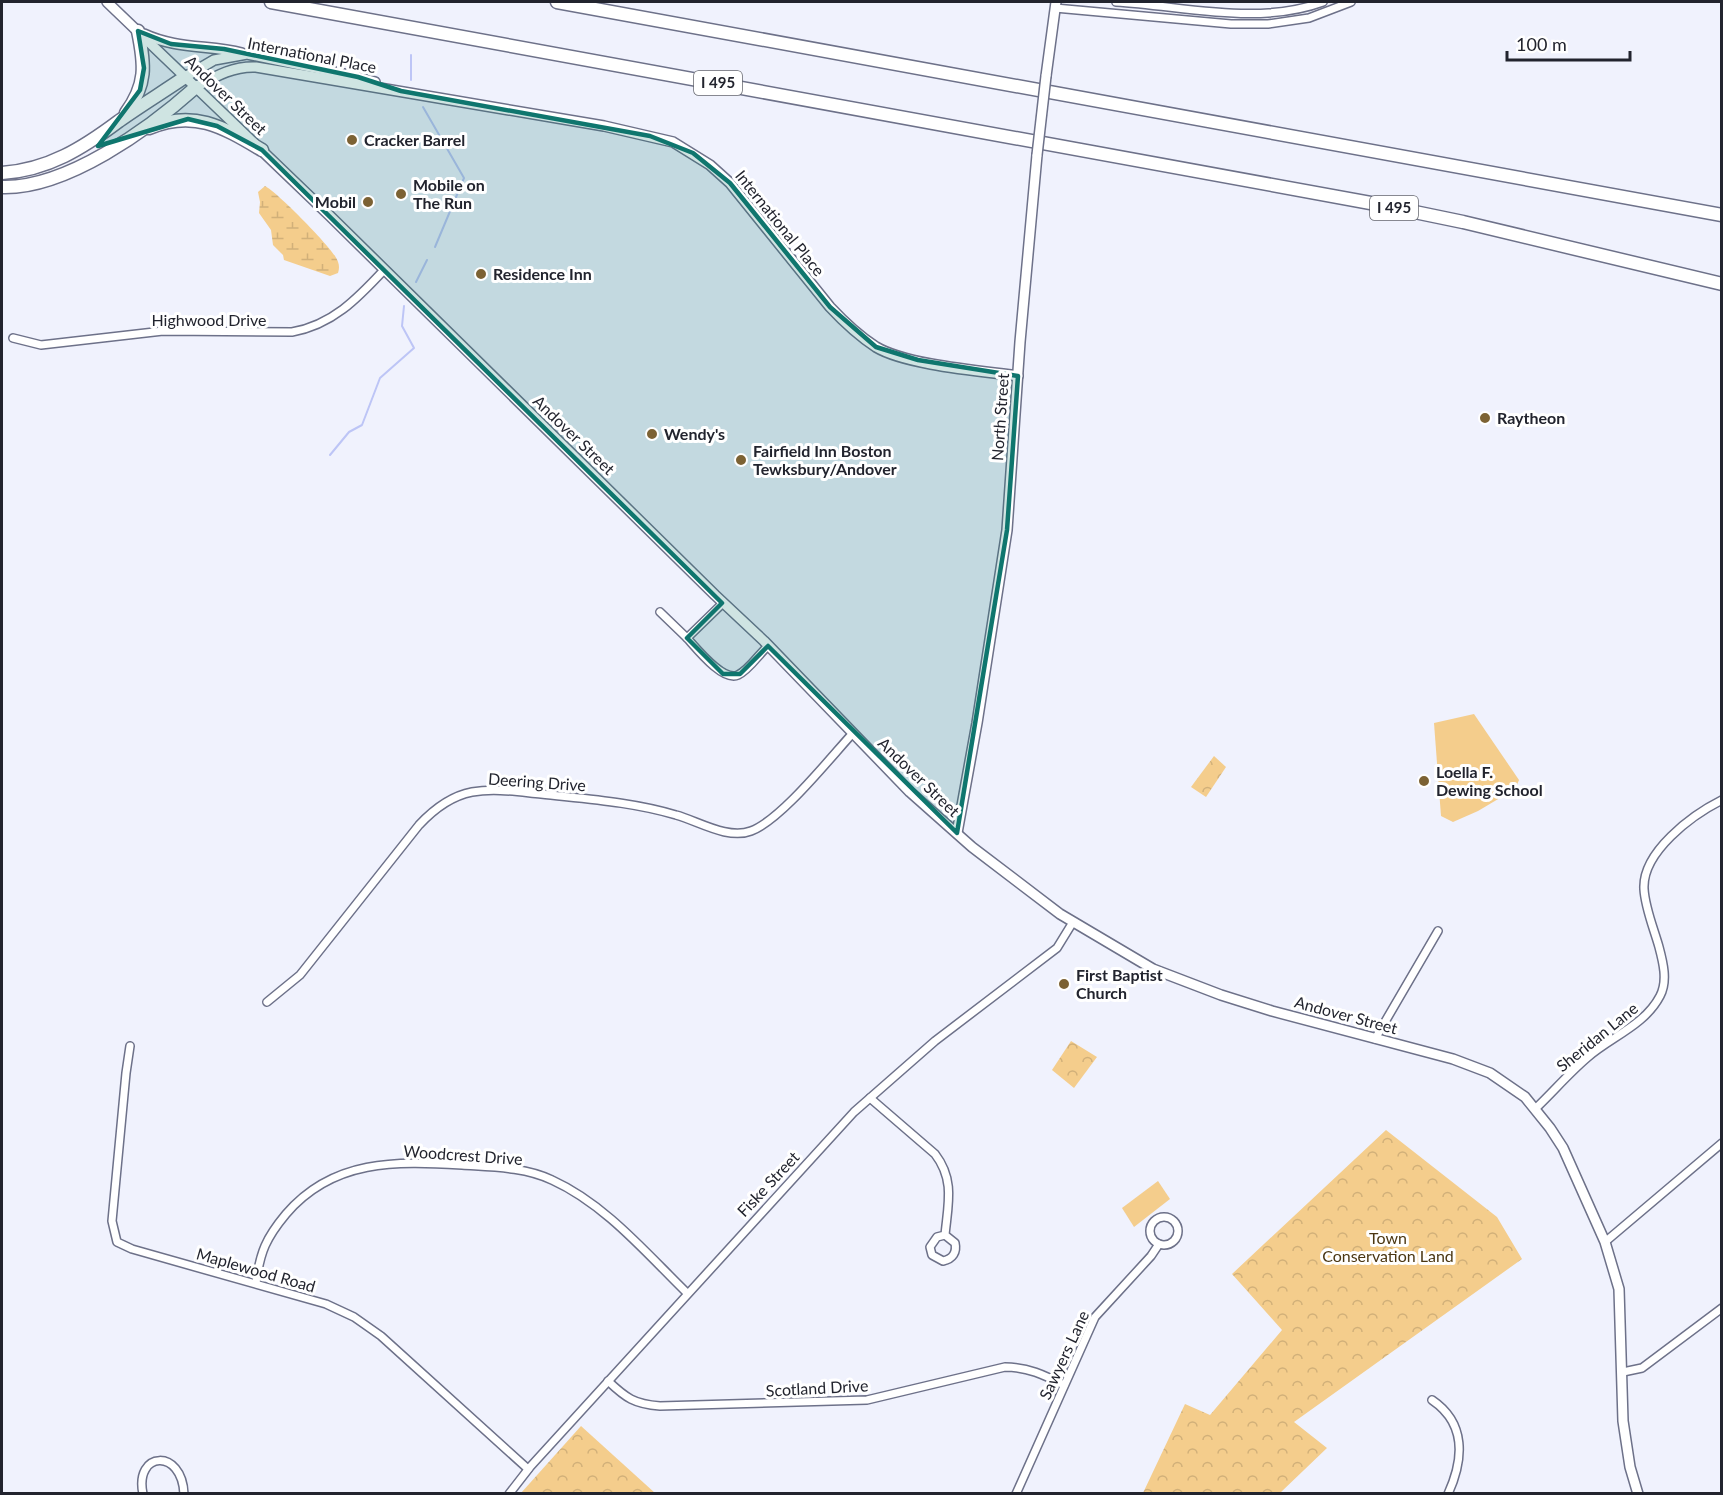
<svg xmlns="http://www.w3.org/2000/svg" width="1723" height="1495" font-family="Lato,sans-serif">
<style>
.wetland{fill:url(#wetland-marsh)}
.park{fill:url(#park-crowns)}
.pitch{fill:#f4cd8c}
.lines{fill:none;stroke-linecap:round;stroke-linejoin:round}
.stream{stroke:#bdc5f6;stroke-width:2}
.street-casing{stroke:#6d7189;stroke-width:10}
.secondary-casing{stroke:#6d7189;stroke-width:12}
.highway-casing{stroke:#6d7189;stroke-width:15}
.street{stroke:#fff;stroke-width:7}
.secondary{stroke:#fff;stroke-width:9}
.highway{stroke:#fff;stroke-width:12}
.secondary-bridge-casing{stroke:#6d7189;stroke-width:12;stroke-linecap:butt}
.secondary-bridge{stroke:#fff;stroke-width:9}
.marked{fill:#0f766e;fill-opacity:0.2;stroke:#0f766e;stroke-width:4.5;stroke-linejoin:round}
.poi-dot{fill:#7c6234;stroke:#fff;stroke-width:2}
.labels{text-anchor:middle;stroke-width:6;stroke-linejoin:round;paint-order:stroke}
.shield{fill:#fff;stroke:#64666d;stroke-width:1.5}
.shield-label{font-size:15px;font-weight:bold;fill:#22242e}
.street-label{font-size:16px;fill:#22242e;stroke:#fff}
.poi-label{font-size:16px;font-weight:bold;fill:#22242e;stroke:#fff;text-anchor:start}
.park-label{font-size:16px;fill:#4b3713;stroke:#fff}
</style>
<defs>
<pattern id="wetland-marsh" width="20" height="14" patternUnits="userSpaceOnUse" patternTransform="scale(1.5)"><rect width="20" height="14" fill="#f4cd8c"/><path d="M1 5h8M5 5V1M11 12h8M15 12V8" fill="none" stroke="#d1b079"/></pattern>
<pattern id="park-crowns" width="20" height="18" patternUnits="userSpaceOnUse" patternTransform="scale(1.5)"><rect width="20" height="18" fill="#f4cd8c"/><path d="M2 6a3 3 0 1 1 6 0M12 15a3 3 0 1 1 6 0" fill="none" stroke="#d1b079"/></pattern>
</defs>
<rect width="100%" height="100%" fill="#f0f2fd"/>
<path class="wetland" d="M 265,186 C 277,192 327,243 335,256 C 339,262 340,267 338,273 L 330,276 L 284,260 L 283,255 L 273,245 L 271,230 L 259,213 L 260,202 L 258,192 Z"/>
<g class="park">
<path d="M 1214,756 L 1226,767 L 1206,797 L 1191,787 Z"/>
<path d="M 1071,1041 L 1097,1057 L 1074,1088 L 1052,1070 Z"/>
<path d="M 1386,1130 L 1497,1217 L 1522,1259 L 1294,1422 L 1327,1448 L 1280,1493 L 1143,1493 L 1185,1404 L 1210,1415 L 1282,1330 L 1232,1274 Z"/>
<path d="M 581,1426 L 655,1493 L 521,1493 Z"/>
</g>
<g class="pitch">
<path d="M 1474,714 L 1519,780 L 1515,789 L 1478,811 L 1453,822 L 1441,816 L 1434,723 Z"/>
<path d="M 1158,1181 L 1170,1199 L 1134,1227 L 1122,1208 Z"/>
</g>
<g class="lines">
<g class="stream">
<path d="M 411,55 L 411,80"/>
<path d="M 423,107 L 464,178 L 435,247"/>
<path d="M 416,282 L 427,260"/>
<path d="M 330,455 L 349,432 L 362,425 L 380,378 L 414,348 L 402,326 L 404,306"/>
</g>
<defs>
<g id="street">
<path d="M 1116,2 C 1184,6 1257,26 1323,2"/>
<path d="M 1055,8 L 1231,24 L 1268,24 L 1309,18 L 1351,2"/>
<path d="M 13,338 L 41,345 L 163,331 L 292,332 C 332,325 357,299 384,270"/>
<path d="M 723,603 L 687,638 C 697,649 723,682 738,675 C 749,670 759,654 768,646"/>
<path d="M 660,612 L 687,638"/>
<path d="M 267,1002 L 300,975 L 419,825 C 433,810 451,796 472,792 C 495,788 519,792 541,794 C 586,799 633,802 676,815 C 698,821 728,840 751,831 C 781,820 830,758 853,733"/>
<path d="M 1375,1039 L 1438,931"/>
<path d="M 130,1046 L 126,1073 L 112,1221 L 117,1242 L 132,1249 L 326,1304 L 354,1317 L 381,1336 L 528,1469"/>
<path d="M 870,1098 L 935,1154 C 955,1180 948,1204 945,1235 L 937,1237 L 930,1247 L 932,1255 L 943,1261 C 953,1259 957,1252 955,1243 L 945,1235"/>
<path d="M 1535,1109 C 1553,1092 1569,1073 1588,1057 C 1611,1037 1645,1025 1660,996 C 1668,981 1663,962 1659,947 C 1654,929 1645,908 1644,889 C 1642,852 1692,815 1722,800"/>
<circle cx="1164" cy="1231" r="14"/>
<path d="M 1605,1242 L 1722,1143"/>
<path d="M 256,1283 C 260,1252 266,1238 286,1214 C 333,1159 396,1161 462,1165 C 492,1167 525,1167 552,1180 C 605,1204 646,1253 687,1293"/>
<path d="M 1623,1372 L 1642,1368 L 1722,1308"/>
<path d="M 608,1381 C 626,1398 634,1404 660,1406 L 867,1400 L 1005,1367 C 1028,1367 1044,1375 1064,1385"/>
<path d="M 1432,1400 C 1466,1423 1464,1459 1448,1494"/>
<path d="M 143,1494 C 134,1451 182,1448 184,1494"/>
<path d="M 509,1494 L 530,1467 L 854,1112 L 935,1041 L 1057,948 L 1073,922"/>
<path d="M 1016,1494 L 1095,1317 L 1151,1256 L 1159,1244"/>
</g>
<g id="secondary">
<path d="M 107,2 L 330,216 L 715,595 L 764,641 L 910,792 L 972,847 L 1060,914 L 1153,969 L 1221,995 L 1272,1011 L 1453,1059 L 1490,1073 L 1525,1097 L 1550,1128 L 1563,1148 L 1605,1242 L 1619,1289 L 1623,1421 L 1630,1467 L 1638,1494"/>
<path d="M 144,34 C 176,49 209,45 242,53"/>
<path d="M 1046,76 L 1056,2"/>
<path d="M 185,77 L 214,60 L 247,54 L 358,77 L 375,82"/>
<path d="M 196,87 C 216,76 233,66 256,67 L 604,126 L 673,142 L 710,165 L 730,183 L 830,307 C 844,322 859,336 876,347 C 906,365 981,371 1018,376"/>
<path d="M 957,833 L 977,723 L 1007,530 L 1020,342 L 1037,155"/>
</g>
<g id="highway">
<path d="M 271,2 L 1376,204 L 1463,222 L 1722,284"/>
<path d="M 557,2 L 1722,215"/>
<path d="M 126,113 C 147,84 145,65 138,31"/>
<path d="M 149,128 C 194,109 223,127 262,150"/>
<path d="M 2,173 C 48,170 83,148 119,121 C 140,106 163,92 185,77"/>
<path d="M 2,187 C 66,189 149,129 196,87"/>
</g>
</defs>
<use href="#street" class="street-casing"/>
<use href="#secondary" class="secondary-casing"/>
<use href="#highway" class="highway-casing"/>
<use href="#street" class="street"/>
<use href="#secondary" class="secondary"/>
<use href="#highway" class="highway"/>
<defs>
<path id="secondary-bridge" d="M 1037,155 L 1046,76"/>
</defs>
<use href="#secondary-bridge" class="secondary-bridge-casing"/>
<use href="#secondary-bridge" class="secondary-bridge"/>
</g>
<path class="marked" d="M 138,31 L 171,44 L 224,49 L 358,77 L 401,91 L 650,136 L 693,153 L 730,183 L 830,307 L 876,347 L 918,360 L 1018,376 L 1007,530 L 957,833 L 768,646 L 740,674 L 723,674 L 687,638 L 722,603 L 262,150 L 217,126 L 188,119 L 98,146 L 140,90 L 144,68 Z"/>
<g class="poi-dot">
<circle cx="352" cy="140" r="6"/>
<circle cx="401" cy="194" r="6"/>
<circle cx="368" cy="202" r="6"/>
<circle cx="481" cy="274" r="6"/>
<circle cx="1485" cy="418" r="6"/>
<circle cx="652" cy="434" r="6"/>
<circle cx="741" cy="460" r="6"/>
<circle cx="1424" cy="781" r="6"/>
<circle cx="1064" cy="984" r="6"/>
</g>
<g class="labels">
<g class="shield">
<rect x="694" y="71" width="48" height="24" rx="4.5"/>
<rect x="1370" y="196" width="48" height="24" rx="4.5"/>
</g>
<g class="shield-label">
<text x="718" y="88">I 495</text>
<text x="1394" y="213">I 495</text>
</g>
<g class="street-label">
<text transform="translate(312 55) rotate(11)" y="6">International Place</text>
<text transform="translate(226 95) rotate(44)" y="6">Andover Street</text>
<text transform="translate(780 223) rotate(51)" y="6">International Place</text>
<text x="209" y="326">Highwood Drive</text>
<text transform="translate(1000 417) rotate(-86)" y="6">North Street</text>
<text transform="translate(574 435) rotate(44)" y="6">Andover Street</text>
<text transform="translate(919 777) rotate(44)" y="6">Andover Street</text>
<text transform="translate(537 782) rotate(4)" y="6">Deering Drive</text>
<text transform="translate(1346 1015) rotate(15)" y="6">Andover Street</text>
<text transform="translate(1597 1037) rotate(-39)" y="6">Sheridan Lane</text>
<text transform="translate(463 1155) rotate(4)" y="6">Woodcrest Drive</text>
<text transform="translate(768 1184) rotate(-47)" y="6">Fiske Street</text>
<text transform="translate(256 1270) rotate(16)" y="6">Maplewood Road</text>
<text transform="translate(1064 1355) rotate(-65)" y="6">Sawyers Lane</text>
<text transform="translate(817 1388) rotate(-3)" y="6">Scotland Drive</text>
</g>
<g class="poi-label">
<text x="364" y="146">Cracker Barrel</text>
<text x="413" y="191">Mobile on<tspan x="413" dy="18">The Run</tspan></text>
<text x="356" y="208" text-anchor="end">Mobil</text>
<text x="493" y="280">Residence Inn</text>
<text x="1497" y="424">Raytheon</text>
<text x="664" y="440">Wendy's</text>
<text x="753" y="457">Fairfield Inn Boston<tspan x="753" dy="18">Tewksbury/Andover</tspan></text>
<text x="1436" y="778">Loella F.<tspan x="1436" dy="18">Dewing School</tspan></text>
<text x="1076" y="981">First Baptist<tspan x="1076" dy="18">Church</tspan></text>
</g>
<g class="park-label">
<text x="1388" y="1244">Town<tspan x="1388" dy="18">Conservation Land</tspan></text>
</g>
</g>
<rect width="1723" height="1495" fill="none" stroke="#22242e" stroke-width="6"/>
<path d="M1507 51v9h123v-9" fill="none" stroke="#22242e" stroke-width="3"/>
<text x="1516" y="51" font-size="18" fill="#22242e" stroke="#ffffff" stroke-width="4.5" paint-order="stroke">100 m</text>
</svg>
